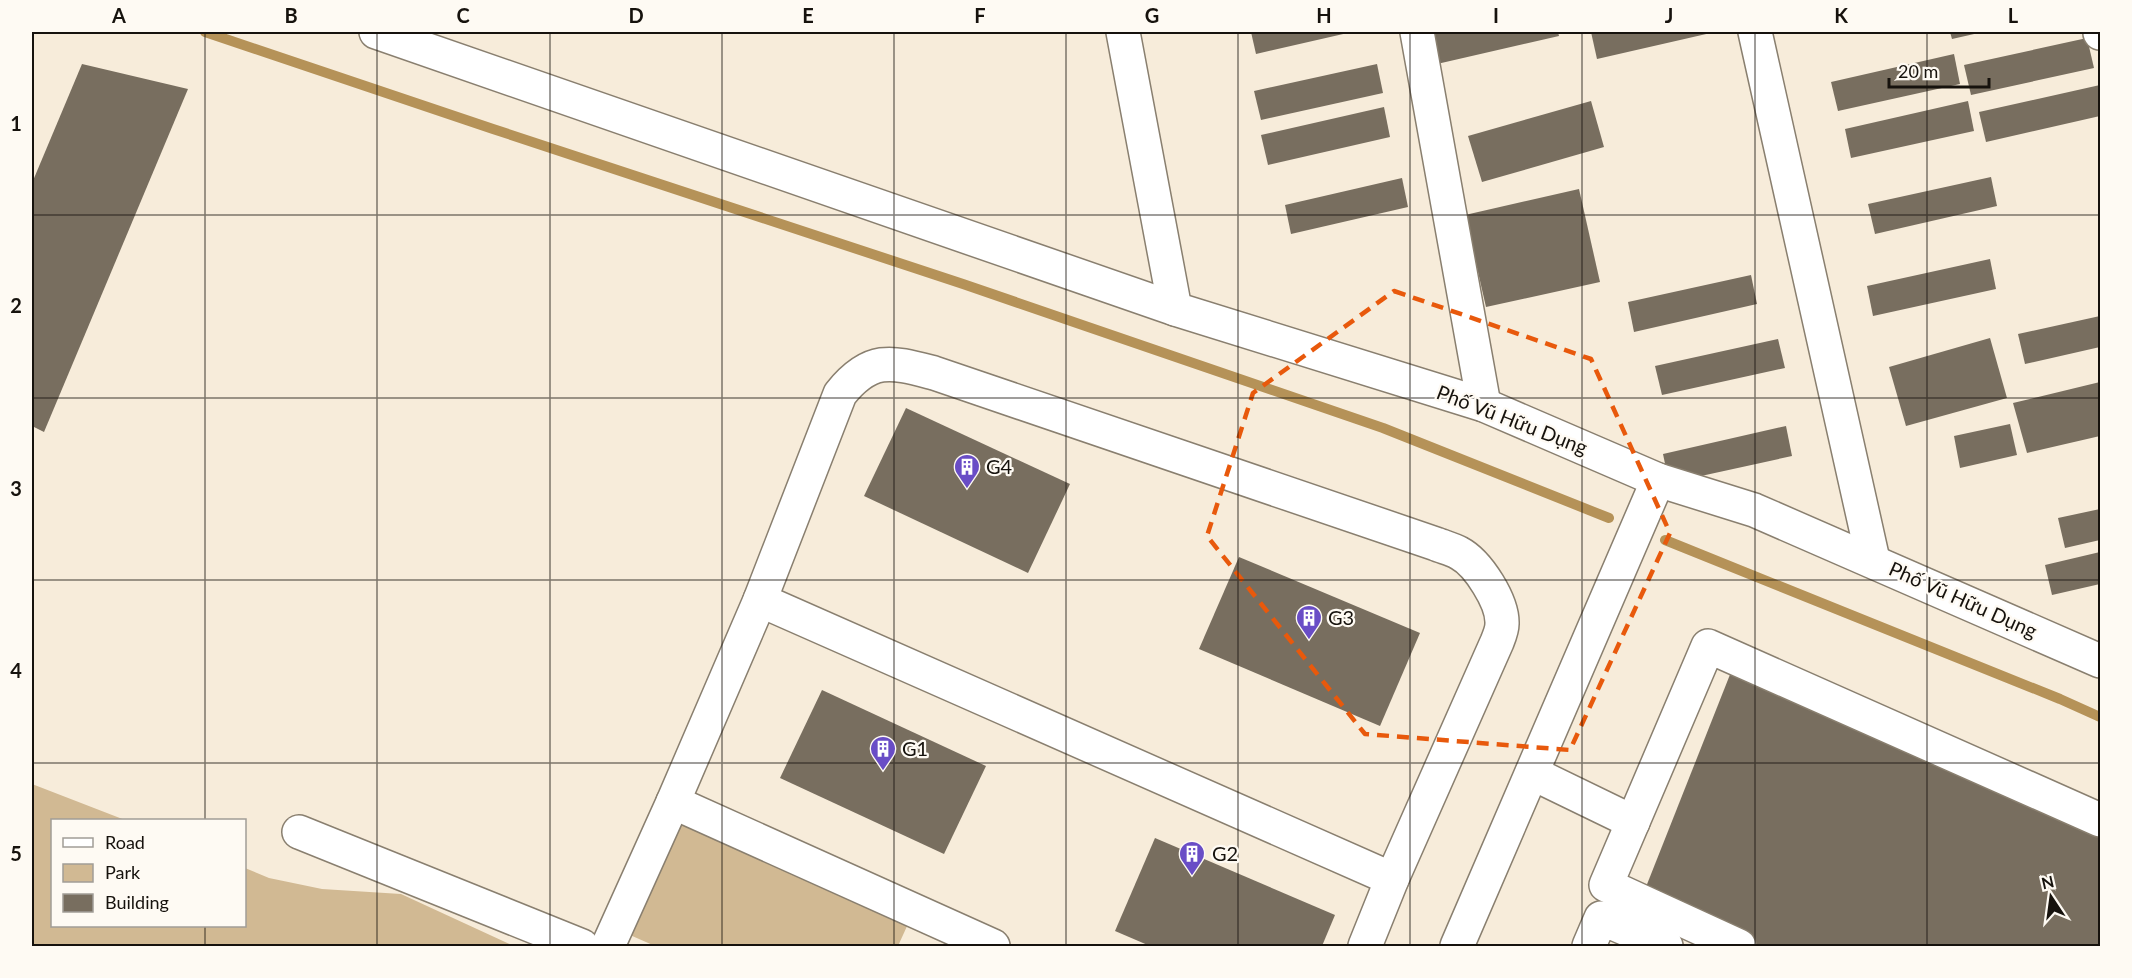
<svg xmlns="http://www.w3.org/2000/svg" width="2132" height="978" font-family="Lato,sans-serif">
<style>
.green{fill:#d1b993}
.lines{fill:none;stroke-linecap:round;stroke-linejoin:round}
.stream{stroke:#b59258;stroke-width:10}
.building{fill:#786e5f}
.minor-casing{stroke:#897f6f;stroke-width:36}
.minor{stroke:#fff;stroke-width:33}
.marked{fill:none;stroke:#e8590c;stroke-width:4.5;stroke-dasharray:12 8;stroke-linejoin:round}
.grid{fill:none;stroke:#16120d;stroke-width:1.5;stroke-opacity:0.55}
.labels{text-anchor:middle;stroke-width:4.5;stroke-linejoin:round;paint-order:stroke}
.street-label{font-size:20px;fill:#16120d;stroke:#fefaf3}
.poi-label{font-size:20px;fill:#16120d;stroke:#fefaf3;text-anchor:start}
.neatline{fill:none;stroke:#16120d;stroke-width:2}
.grid-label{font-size:20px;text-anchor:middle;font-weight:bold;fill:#16120d}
</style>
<rect width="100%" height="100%" fill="#f7ecda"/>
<g class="green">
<path d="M 32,784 L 125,820 L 52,820 L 52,926 L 244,926 L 245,868 L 269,878 L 322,889 L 401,894 L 514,946 L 32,946 Z"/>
<path d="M 667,813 L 908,924 L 898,946 L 655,946 L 614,928 Z"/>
</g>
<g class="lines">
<g class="stream">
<path d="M 205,32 L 493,129 L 963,284 L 1383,428 L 1609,518"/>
<path d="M 1665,540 L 2060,699 L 2100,717"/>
</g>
</g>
<g class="building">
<path d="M 1251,32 L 1352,32 L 1256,54 Z"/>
<path d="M 1442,32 L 1558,32 L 1559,36 L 1437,64 L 1430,34 Z"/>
<path d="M 1591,32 L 1715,32 L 1597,59 Z"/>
<path d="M 1950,32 L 1983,32 L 1952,39 Z"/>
<path d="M 2087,38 L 2094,68 L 1971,95 L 1964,65 Z"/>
<path d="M 1954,54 L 1960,84 L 1838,111 L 1831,82 Z"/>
<path d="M 82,64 L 188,89 L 44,432 L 32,426 L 32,183 Z"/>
<path d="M 1377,64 L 1383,93 L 1261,120 L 1254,91 Z"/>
<path d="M 2100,85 L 2100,116 L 1986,142 L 1979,112 Z"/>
<path d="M 1591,101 L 1604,147 L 1482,182 L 1468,136 Z"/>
<path d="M 1968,101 L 1974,131 L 1851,158 L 1845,129 Z"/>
<path d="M 1384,107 L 1390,137 L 1268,165 L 1261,135 Z"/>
<path d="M 1991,177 L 1997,206 L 1875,234 L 1868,204 Z"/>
<path d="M 1402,178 L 1408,207 L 1291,234 L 1285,205 Z"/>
<path d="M 1579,189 L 1600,282 L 1486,307 L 1465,215 Z"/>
<path d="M 1990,259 L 1996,289 L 1873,316 L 1867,286 Z"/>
<path d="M 1751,275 L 1757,304 L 1634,332 L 1628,302 Z"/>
<path d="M 2100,316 L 2100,347 L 2025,364 L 2018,334 Z"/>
<path d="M 1990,338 L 2007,398 L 1906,426 L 1889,367 Z"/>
<path d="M 1778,339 L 1785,368 L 1662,395 L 1655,366 Z"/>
<path d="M 2100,382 L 2100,436 L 2027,453 L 2013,403 Z"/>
<path d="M 906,408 L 1070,484 L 1028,573 L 864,496 Z"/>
<path d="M 2010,424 L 2017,455 L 1960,468 L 1954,436 Z"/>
<path d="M 1786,426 L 1792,456 L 1669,483 L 1663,454 Z"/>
<path d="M 2100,509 L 2100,540 L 2065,548 L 2058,518 Z"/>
<path d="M 2100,552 L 2100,584 L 2052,595 L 2045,565 Z"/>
<path d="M 1239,557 L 1420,633 L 1380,726 L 1199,649 Z"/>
<path d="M 1733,667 L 2100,834 L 2100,946 L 1738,946 L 1640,902 Z"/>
<path d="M 822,690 L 986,766 L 944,854 L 780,778 Z"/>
<path d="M 1155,838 L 1335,915 L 1322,946 L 1150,946 L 1115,931 Z"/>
</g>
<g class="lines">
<defs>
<g id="minor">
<path d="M 376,32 L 1175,309"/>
<path d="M 1123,32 L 1175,309 L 1484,405 L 1658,480 L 1754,510 L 2100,661"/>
<path d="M 1417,32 L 1484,405"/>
<path d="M 1755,32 L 1873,560"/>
<path d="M 2100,32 L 2100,33"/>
<path d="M 760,600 L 1392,879"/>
<path d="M 1532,773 L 1633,822"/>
<path d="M 673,802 L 993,946"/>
<path d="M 299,832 L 582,946"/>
<path d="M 608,946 L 673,802 L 760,600 L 840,394 C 871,355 892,362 934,373 L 1436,544 C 1443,547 1452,549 1459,553 C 1478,563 1503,602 1502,624 C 1502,630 1499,637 1497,642 L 1392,879 L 1365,946"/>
<path d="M 1457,946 L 1658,480"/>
<path d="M 1589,946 L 1601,918 L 1666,946"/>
<path d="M 1739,946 L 1606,885 L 1708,646 L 2100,820"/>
</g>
</defs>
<use href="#minor" class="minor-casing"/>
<use href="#minor" class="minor"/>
</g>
<path class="marked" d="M 1394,291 L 1591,359 L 1670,533 L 1570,750 L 1365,734 L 1207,536 L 1253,393 Z"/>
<path class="grid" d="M 205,32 L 205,820M 377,32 L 377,946M 550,32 L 550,946M 722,32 L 722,946M 894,32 L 894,946M 1066,32 L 1066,946M 1238,32 L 1238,946M 1410,32 L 1410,946M 1582,32 L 1582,946M 1755,32 L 1755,946M 1927,32 L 1927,946M 32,215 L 2100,215M 32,398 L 2100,398M 32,580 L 2100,580M 32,763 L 2100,763M 205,926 L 205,946"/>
<defs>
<symbol id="building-pin" viewBox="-11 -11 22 30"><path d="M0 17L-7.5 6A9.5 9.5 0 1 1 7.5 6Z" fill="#694dc6" stroke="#fefaf3"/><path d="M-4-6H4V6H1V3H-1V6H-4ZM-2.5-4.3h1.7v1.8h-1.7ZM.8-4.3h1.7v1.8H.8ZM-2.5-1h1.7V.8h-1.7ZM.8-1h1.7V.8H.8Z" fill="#fff"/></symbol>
</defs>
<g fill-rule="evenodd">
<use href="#building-pin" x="952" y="452" width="30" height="40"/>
<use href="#building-pin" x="1294" y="603" width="30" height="40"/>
<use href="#building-pin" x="868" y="734" width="30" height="40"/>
<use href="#building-pin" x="1177" y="839" width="30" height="40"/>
</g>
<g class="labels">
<g class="street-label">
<text transform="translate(1512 420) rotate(21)" y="7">Phố Vũ Hữu Dụng</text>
<text transform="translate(1963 600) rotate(24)" y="7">Phố Vũ Hữu Dụng</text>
</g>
<g class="poi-label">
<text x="986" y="474">G4</text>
<text x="1328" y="625">G3</text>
<text x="902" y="756">G1</text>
<text x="1212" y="861">G2</text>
</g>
</g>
<rect width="2132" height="978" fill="none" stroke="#fefaf3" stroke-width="66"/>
<rect x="51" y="819" width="195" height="108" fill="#fefaf3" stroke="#a19d97" stroke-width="1.5"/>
<rect x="63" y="838" width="30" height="9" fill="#ffffff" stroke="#a19d97" stroke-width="1.5"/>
<text x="105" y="849" font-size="18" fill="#16120d">Road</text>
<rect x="63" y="864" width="30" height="18" fill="#d1b993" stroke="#a19d97" stroke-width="1.5"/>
<text x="105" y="879" font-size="18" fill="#16120d">Park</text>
<rect x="63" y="894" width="30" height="18" fill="#786e5f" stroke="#a19d97" stroke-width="1.5"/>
<text x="105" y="909" font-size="18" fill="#16120d">Building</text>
<g transform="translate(2051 897) rotate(347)" stroke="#fefaf3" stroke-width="4.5" paint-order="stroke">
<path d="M0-4.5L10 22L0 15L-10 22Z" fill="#16120d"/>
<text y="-9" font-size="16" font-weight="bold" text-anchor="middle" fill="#16120d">N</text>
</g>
<path d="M1889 78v9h100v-9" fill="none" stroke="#16120d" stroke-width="3"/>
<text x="1898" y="78" font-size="18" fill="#16120d" stroke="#fefaf3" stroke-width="4.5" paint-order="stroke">20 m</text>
<rect x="33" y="33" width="2066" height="912" class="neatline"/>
<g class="grid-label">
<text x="119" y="23">A</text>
<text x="291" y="23">B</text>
<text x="463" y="23">C</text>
<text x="636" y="23">D</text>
<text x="808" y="23">E</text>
<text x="980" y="23">F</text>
<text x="1152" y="23">G</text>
<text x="1324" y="23">H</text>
<text x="1496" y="23">I</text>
<text x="1669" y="23">J</text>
<text x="1841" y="23">K</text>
<text x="2013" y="23">L</text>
<text x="16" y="131">1</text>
<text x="16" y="313">2</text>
<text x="16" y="496">3</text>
<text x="16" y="678">4</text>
<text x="16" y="861">5</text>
</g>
</svg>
